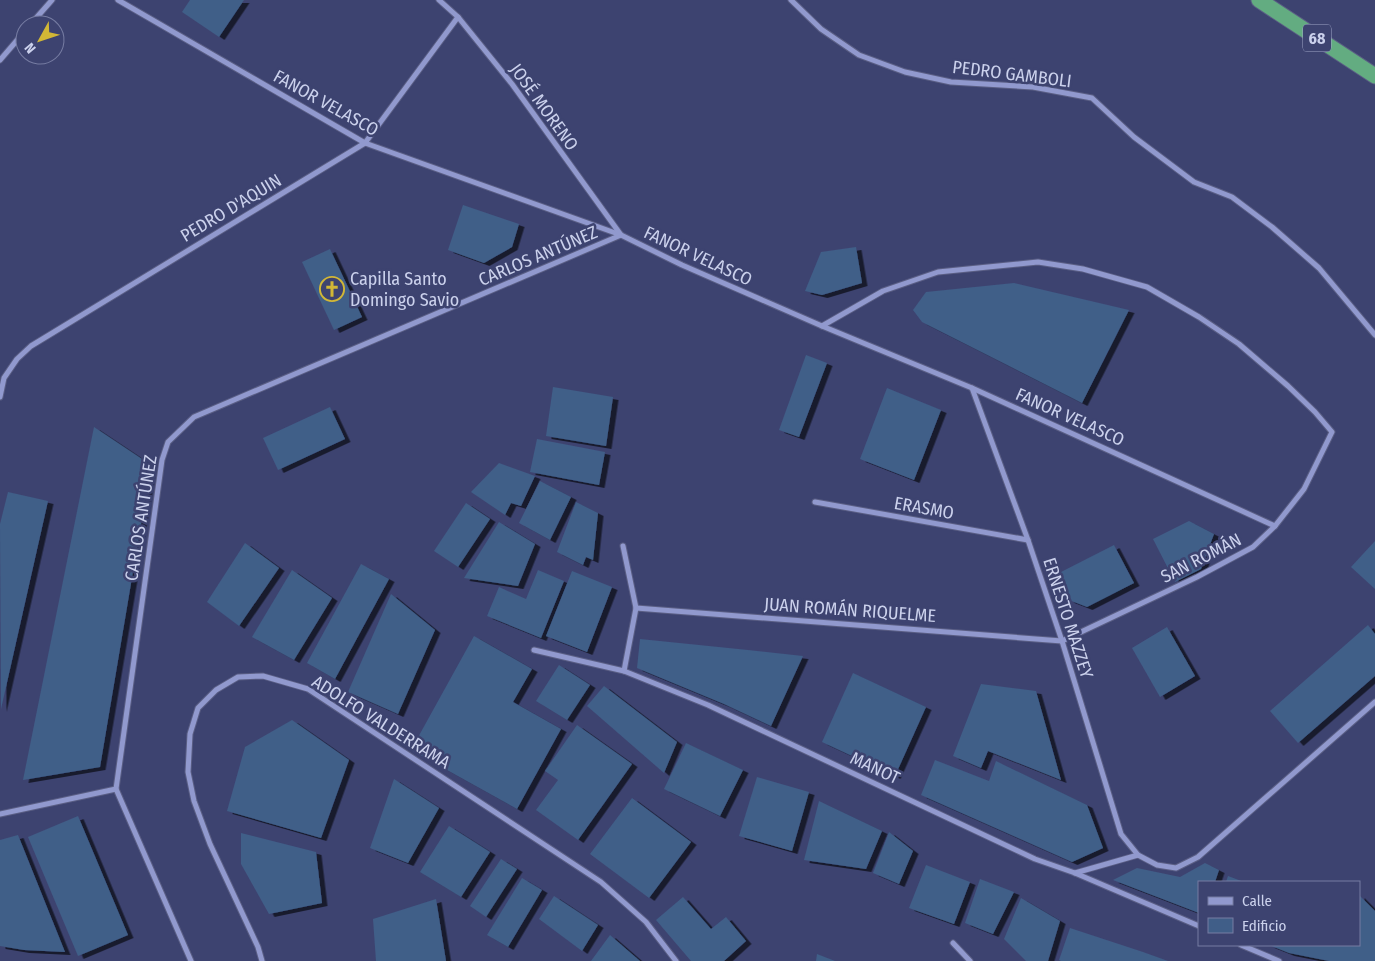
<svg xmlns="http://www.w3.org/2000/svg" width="1375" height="961" font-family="'Fira Sans Condensed',sans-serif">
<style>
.building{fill:#405e88;filter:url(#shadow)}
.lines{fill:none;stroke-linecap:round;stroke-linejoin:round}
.street-casing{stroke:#5a5e84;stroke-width:7}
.highway-casing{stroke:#5a5e84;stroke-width:17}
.street{stroke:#9199ce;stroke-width:5}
.highway{stroke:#63ac81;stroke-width:15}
.labels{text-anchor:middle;stroke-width:5;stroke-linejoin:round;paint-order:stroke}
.shield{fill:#3d4370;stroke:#a0a6c7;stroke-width:1}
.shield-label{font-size:16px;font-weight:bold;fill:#cbd1ec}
.street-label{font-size:18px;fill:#cbd1ec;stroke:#3d4370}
.poi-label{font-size:18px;fill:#cbd1ec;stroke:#3d4370;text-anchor:start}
</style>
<defs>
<filter id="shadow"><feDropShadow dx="5.5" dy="3" stdDeviation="0" flood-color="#0009"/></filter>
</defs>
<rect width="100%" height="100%" fill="#3d4370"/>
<g class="building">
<path d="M 190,0 L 244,0 L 219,37 L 182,12 Z"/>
<path d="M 463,205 L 519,224 L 512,247 L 484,263 L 448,250 Z"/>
<path d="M 856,247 L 862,283 L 822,295 L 805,291 L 821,252 Z"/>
<path d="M 330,249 L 362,317 L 334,330 L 302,262 Z"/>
<path d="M 1014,283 L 1129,310 L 1082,403 L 922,322 L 913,310 L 926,292 Z"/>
<path d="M 806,355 L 827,363 L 799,437 L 779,430 Z"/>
<path d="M 553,387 L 613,397 L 606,446 L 546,436 Z"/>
<path d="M 887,388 L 941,410 L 914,480 L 860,459 Z"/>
<path d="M 330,407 L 345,439 L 278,470 L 263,438 Z"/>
<path d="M 94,427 L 151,465 L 100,767 L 23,780 Z"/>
<path d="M 537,439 L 605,452 L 599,485 L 530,472 Z"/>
<path d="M 499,463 L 535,476 L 521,506 L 511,503 L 505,515 L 471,492 Z"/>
<path d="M 540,481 L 571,497 L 550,540 L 519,523 Z"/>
<path d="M 8,492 L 48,501 L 1,709 L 0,524 Z"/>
<path d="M 576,502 L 598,513 L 593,560 L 586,557 L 583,565 L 557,552 Z"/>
<path d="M 466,503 L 490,519 L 458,567 L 434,551 Z"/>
<path d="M 1189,521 L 1214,534 L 1201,569 L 1175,582 L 1153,539 Z"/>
<path d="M 499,522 L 535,544 L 518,586 L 464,578 Z"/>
<path d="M 1375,541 L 1375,589 L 1351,567 Z"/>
<path d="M 245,543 L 279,568 L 239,626 L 207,602 Z"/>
<path d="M 1114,545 L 1134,583 L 1087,607 L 1069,600 L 1059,573 Z"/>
<path d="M 361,564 L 389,579 L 335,679 L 307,663 Z"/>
<path d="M 292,570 L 332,598 L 294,660 L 252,637 Z"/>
<path d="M 538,570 L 564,581 L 541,638 L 487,616 L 499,587 L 526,599 Z"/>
<path d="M 572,571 L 612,587 L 587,652 L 546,636 Z"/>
<path d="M 391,594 L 435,630 L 398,714 L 348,692 Z"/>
<path d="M 1368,625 L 1375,634 L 1375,676 L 1298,743 L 1270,711 Z"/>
<path d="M 1167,627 L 1195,676 L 1160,697 L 1132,648 Z"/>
<path d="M 474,636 L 532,669 L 513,702 L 561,729 L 517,809 L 411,750 Z"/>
<path d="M 640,639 L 748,650 L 803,656 L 771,726 L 724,704 L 637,668 Z"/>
<path d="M 559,665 L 590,685 L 567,720 L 536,701 Z"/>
<path d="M 853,673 L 926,707 L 895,776 L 822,742 Z"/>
<path d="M 981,684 L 1036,691 L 1061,780 L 988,751 L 981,768 L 953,756 Z"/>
<path d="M 604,686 L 677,742 L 664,773 L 587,706 Z"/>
<path d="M 292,720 L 349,760 L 321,838 L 227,811 L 245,747 Z"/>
<path d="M 577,725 L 632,764 L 578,840 L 536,810 L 558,780 L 545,771 Z"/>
<path d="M 686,743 L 743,770 L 720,816 L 664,789 Z"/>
<path d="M 935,760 L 989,781 L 996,761 L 1087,805 L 1103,848 L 1072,862 L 921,795 Z"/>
<path d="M 757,777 L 809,792 L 792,851 L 739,836 Z"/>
<path d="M 394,779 L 439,808 L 408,863 L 370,848 Z"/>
<path d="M 632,798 L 691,842 L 649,898 L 590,854 Z"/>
<path d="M 819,801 L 882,831 L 866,869 L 804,860 Z"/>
<path d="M 78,816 L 128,935 L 78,956 L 28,837 Z"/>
<path d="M 449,826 L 490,852 L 461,897 L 420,872 Z"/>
<path d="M 889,832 L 913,851 L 899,884 L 873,873 Z"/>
<path d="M 241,833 L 316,852 L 322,903 L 269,914 L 241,864 Z"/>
<path d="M 18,835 L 65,952 L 24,950 L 0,946 L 0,840 Z"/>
<path d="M 501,859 L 517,869 L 486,917 L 470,906 Z"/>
<path d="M 1205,863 L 1219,870 L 1215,882 L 1199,882 L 1199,913 L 1113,880 L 1137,868 L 1180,877 Z"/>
<path d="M 926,865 L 970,882 L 954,924 L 909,908 Z"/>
<path d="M 1228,876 L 1244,882 L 1226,882 Z"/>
<path d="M 522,878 L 542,890 L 508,947 L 487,935 Z"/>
<path d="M 980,879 L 1014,892 L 993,934 L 965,923 Z"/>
<path d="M 1359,895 L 1375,911 L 1375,961 L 1329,961 L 1289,953 L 1269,945 L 1359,945 Z"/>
<path d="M 554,896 L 598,925 L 582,951 L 539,919 Z"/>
<path d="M 683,897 L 711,929 L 726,917 L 746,941 L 724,961 L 691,961 L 656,920 Z"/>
<path d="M 1021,898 L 1060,921 L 1048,961 L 1026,961 L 1004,939 Z"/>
<path d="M 436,899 L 446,961 L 376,961 L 373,919 Z"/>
<path d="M 1070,928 L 1143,952 L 1168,961 L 1061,961 L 1059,960 Z"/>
<path d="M 610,935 L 640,961 L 591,961 Z"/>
<path d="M 817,954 L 835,961 L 816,961 Z"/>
</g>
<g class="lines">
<defs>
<g id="street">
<path d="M 118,0 L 365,143 L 621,235 L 682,265 L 822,326 L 972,388 L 1275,526"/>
<path d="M 791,0 L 821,29 L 859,55 L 905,72 L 951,82 L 1033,87 L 1092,98 L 1134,137 L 1194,182 L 1232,197 L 1272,227 L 1319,268 L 1375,335"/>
<path d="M 30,25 L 52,0"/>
<path d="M 0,60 L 25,31"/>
<path d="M 972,388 L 1028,540 L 1062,641 L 1121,834 L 1138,855 L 1157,865 L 1176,868 L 1198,857 L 1375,702"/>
<path d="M 0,397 L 4,378 L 17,359 L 31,346 L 365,143 L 458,17"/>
<path d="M 815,502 L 1028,540"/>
<path d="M 623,546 L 636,608 L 624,671"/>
<path d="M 636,608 L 1062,641 L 1197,577 L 1253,547 L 1275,526 L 1304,489 L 1332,432 L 1315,412 L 1288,386 L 1239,344 L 1199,317 L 1147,287 L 1083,269 L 1038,262 L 938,272 L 883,291 L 822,326"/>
<path d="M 534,650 L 624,671 L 708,705 L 1035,859 L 1075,873 L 1199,926"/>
<path d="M 0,814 L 116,789"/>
<path d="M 1075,873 L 1138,855"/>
<path d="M 953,943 L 970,961"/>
<path d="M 1241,945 L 1279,961"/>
<path d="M 191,961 L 116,789 L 162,460 L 168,442 L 194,417 L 621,235 L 512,84 L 458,17 L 439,0"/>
<path d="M 262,961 L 258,947 L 210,844 L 194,801 L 188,772 L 190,734 L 198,708 L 216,690 L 238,677 L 263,676 L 308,689 L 601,882 L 646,922 L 676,961"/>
</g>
<path id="highway" d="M 1259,0 L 1375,76"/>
</defs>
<use href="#street" class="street-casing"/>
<use href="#highway" class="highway-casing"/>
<use href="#street" class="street"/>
<use href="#highway" class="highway"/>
</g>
<defs>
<symbol id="church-ring" viewBox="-11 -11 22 22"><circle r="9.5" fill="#3d4370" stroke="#d1b736" stroke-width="1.5"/><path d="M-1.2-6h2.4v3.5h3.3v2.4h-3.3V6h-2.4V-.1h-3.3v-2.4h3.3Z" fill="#d1b736"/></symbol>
</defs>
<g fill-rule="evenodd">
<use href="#church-ring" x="318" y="275" width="28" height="28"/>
</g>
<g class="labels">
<rect class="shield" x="1303" y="24.5" width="28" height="27" rx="4"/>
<g class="shield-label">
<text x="1317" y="44">68</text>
</g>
<g class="street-label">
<text transform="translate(1012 74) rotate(7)" y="6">PEDRO GAMBOLI</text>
<text transform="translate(326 103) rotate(29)" y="6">FANOR VELASCO</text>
<text transform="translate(544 107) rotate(54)" y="6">JOSÉ MORENO</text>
<text transform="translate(231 208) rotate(-31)" y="6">PEDRO D'AQUIN</text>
<text transform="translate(538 256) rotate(-23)" y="6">CARLOS ANTÚNEZ</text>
<text transform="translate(698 256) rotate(25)" y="6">FANOR VELASCO</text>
<text transform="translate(1070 417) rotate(24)" y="6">FANOR VELASCO</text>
<text transform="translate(924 508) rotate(10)" y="6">ERASMO</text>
<text transform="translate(141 518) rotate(-81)" y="6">CARLOS ANTÚNEZ</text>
<text transform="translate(1201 558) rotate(-27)" y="6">SAN ROMÁN</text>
<text transform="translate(850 610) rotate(4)" y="6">JUAN ROMÁN RIQUELME</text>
<text transform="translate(1068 618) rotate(72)" y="6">ERNESTO MAZZEY</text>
<text transform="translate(381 722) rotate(32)" y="6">ADOLFO VALDERRAMA</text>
<text transform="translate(875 768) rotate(25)" y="6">MANOT</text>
</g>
<g class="poi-label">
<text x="350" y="285">Capilla Santo<tspan x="350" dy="21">Domingo Savio</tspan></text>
</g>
</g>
<rect x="1198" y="881" width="162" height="65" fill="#3d4370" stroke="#767ca2"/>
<rect x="1208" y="897" width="25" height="8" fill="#9199ce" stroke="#767ca2"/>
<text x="1242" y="906" font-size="15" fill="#cbd1ec">Calle</text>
<rect x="1208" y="918" width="25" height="15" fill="#405e88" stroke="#767ca2"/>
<text x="1242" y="931" font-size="15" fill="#cbd1ec">Edificio</text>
<g transform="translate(40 40) rotate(230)"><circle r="24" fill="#3d4370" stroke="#767ca2"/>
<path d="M0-4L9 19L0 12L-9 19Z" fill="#d1b736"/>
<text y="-8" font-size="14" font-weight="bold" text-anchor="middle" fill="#cbd1ec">N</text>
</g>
</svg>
